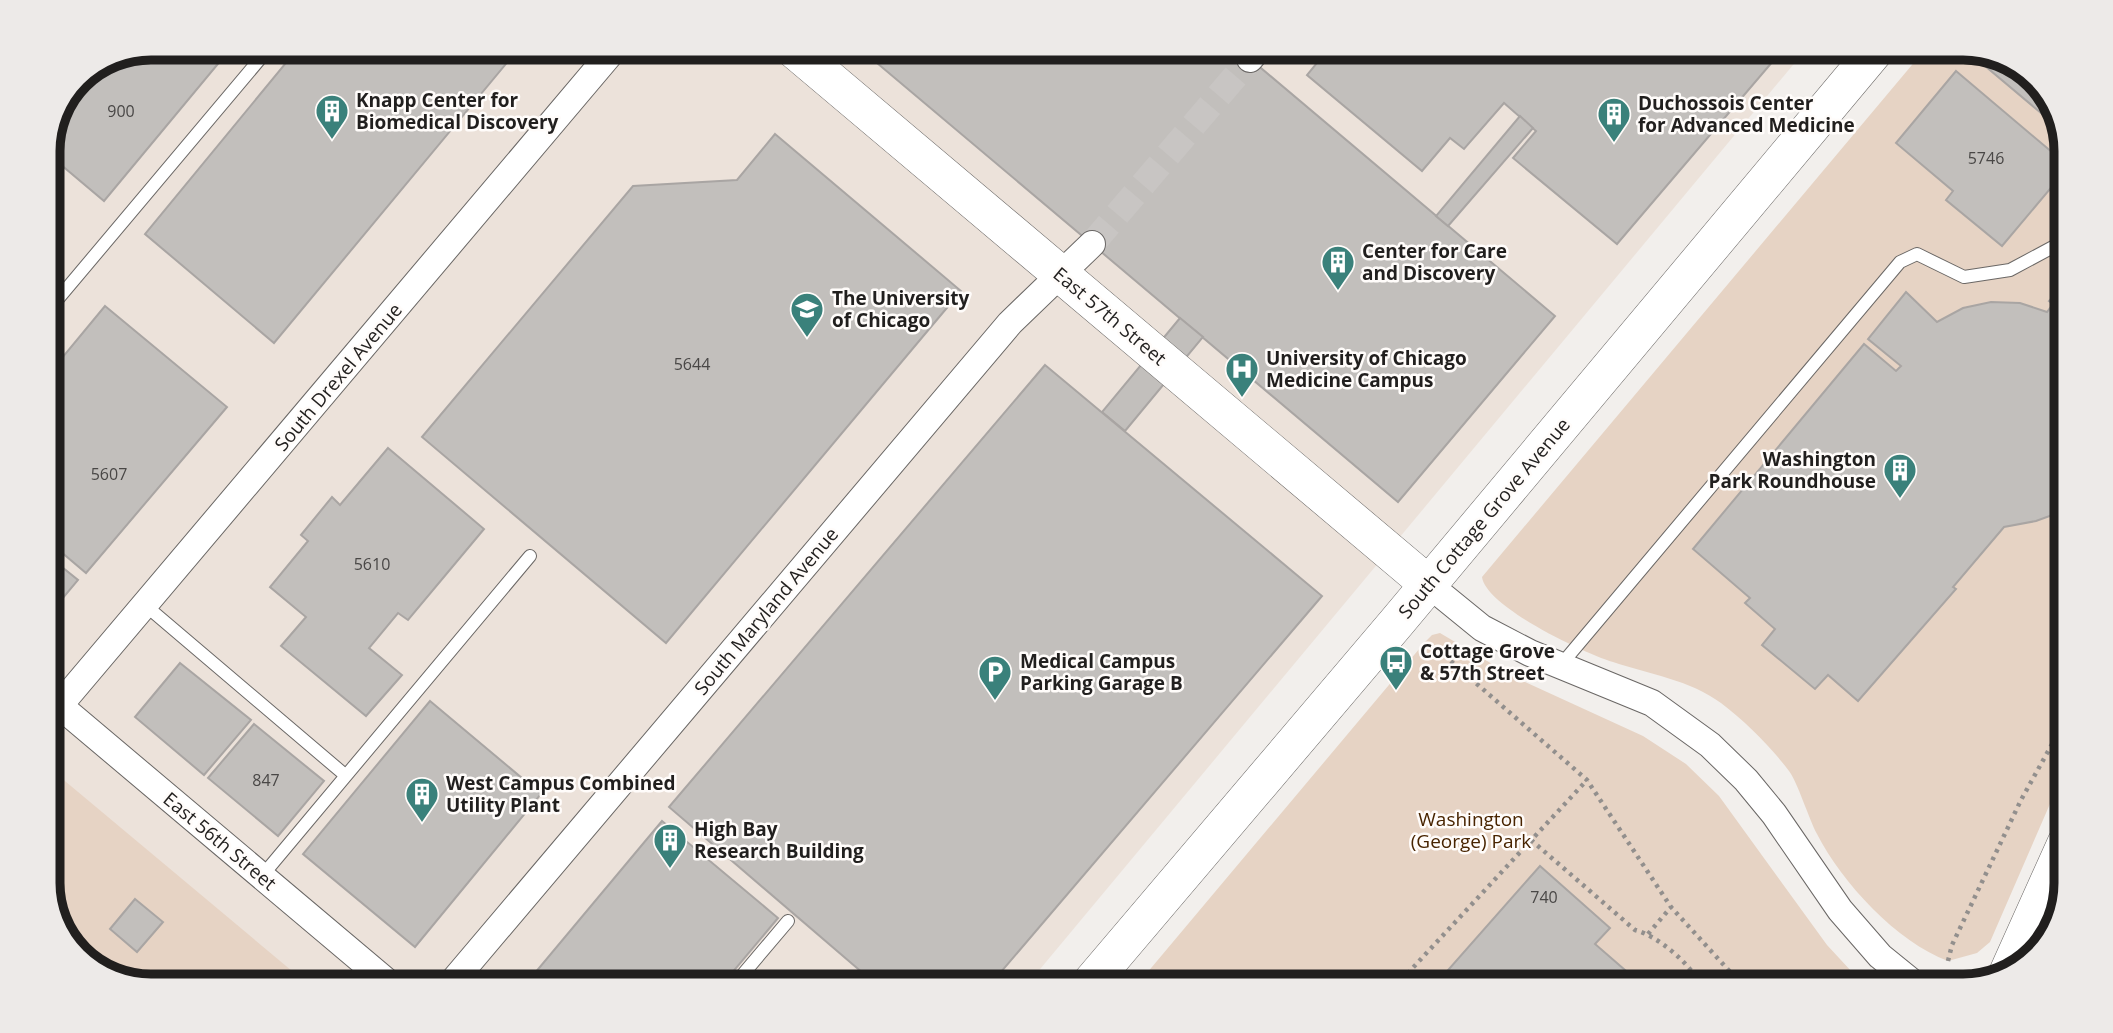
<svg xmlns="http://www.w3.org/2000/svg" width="2113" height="1033" font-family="'Open Sans',sans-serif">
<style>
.built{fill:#ece2da}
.green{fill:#e6d3c4}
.building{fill:#c2bfbc;stroke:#a9a5a3;stroke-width:2}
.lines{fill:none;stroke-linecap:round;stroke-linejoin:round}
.street-tunnel{stroke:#c8c5c3;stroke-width:26;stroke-dasharray:26 13;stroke-linecap:butt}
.lane-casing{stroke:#6a6765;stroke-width:14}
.street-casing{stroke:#6a6765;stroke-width:28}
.secondary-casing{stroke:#6a6765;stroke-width:38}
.path{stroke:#928f8d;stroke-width:4.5;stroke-dasharray:3.5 5;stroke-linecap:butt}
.lane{stroke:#fff;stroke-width:12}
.street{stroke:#fff;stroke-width:26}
.secondary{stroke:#fff;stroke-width:37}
.labels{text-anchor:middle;stroke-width:5;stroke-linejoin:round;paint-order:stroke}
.number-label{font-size:16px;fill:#494746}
.poi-label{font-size:19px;font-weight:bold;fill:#211f1e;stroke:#fffcfa;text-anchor:start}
.street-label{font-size:19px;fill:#211f1e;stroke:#fffcfa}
.park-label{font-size:19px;fill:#482400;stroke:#fffcfa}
.rim{fill:none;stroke:#211f1e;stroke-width:9}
</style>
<rect width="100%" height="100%" fill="#f2efec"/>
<path class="built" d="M 151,47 L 1808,47 L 1026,986 L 151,986 L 105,975 L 65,940 L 48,889 L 47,145 Z"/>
<g class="green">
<path d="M 1927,47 L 1962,47 L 2008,58 L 2048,93 L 2066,145 L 2066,767 L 1990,942 L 1977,953 L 1948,961 C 1897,942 1842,883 1817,834 C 1809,819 1797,781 1789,771 C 1771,747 1746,722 1721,703 C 1690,680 1649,674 1613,662 C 1584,653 1486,607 1482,577 Z"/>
<path d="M 1440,633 L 1514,677 L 1643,736 L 1686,764 L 1719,796 L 1827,945 L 1865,986 L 1136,986 L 1425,642 L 1432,635 Z"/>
<path d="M 47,766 L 310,986 L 151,986 L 105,975 L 65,940 L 48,889 Z"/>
</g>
<g class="building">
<path d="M 151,47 L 232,47 L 104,201 L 47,153 L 47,145 L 78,77 Z"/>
<path d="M 299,47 L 520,47 L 274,343 L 145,234 Z"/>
<path d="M 858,47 L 1236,47 L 1555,316 L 1398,502 Z"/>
<path d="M 1330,47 L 1785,47 L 1617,244 L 1513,158 L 1536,131 L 1504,103 L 1464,149 L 1450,138 L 1422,171 L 1307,75 Z"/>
<path d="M 1975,50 L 2008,58 L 2048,93 L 2060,129 L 1972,55 Z"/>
<path d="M 1956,71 L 2066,164 L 2066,170 L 2002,246 L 1946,200 L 1953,191 L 1896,143 Z"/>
<path d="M 1520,116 L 1533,128 L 1448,226 L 1436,216 Z"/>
<path d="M 775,134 L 961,291 L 666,643 L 422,437 L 633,186 L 737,180 Z"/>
<path d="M 2066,281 L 2066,510 L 2036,521 L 2004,527 L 1953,587 L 1956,589 L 1858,701 L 1828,675 L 1815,689 L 1762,645 L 1775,629 L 1745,603 L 1750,598 L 1693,549 L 1864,344 L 1896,371 L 1901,366 L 1868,339 L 1906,292 L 1937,322 L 1963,308 L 1991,302 L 2020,303 L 2047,312 L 2053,304 L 2049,301 Z"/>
<path d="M 105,306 L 227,407 L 86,573 L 47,540 L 47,376 Z"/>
<path d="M 1180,318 L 1203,337 L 1125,431 L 1102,412 Z"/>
<path d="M 1045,365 L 1322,596 L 989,986 L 878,986 L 669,807 Z"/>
<path d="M 388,448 L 484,529 L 408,620 L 398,613 L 369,648 L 402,675 L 366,716 L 281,646 L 306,617 L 270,587 L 308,541 L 301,535 L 332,497 L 340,505 Z"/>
<path d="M 47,555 L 78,580 L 47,617 Z"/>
<path d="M 180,663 L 251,720 L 204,775 L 135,717 Z"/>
<path d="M 430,701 L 541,794 L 415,947 L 303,854 Z"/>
<path d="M 254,724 L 324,781 L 278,836 L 208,778 Z"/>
<path d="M 662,821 L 778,918 L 721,986 L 524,986 Z"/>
<path d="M 1540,866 L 1610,928 L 1595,944 L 1640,983 L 1649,973 L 1665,986 L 1434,986 Z"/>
<path d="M 135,899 L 163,922 L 137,952 L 110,929 Z"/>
</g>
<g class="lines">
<path class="street-tunnel" d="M 1092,244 L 1250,59"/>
<defs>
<g id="lane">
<path d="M 47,312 L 270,47"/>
<path d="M 145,605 L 345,775"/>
<path d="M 1560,666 L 1900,262 L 1917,254 L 1964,277 L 2010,270 L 2066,240"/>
<path d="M 262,876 L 530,556"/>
<path d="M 733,986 L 788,921"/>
</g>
<g id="street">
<path d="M 1250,59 L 1260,47"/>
<path d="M 1428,584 L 1482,628 L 1530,653 L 1652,703 L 1710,745 L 1746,780 L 1774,814 L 1840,910 L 1880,956 L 1917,986"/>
<path d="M 48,696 L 392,986"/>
<path d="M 59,706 L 616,47"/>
<path d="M 449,986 L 1010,323 L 1092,244"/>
</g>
<g id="secondary">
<path d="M 791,47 L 1428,584"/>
<path d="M 2008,972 L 2066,843"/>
<path d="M 1088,986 L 1397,622 L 1878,47"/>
</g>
</defs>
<use href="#lane" class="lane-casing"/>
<use href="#street" class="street-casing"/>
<use href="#secondary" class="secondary-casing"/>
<g class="path">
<path d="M 1438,650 L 1587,780 L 1671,907 L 1743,986"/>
<path d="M 1531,840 L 1635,930 C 1658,936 1691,964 1701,986"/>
<path d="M 1648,934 L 1671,907"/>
<path d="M 1948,961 L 1952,945 L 2021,800 L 2066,719"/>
<path d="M 1396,986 L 1587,780"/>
</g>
<use href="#lane" class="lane"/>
<use href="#street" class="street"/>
<use href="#secondary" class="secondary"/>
</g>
<defs>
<symbol id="building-pin" viewBox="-11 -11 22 30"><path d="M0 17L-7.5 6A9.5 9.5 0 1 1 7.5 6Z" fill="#3a817b" stroke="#fffcfa"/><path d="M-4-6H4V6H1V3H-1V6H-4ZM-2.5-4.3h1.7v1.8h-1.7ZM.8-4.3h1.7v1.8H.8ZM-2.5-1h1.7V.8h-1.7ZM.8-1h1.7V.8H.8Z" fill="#fff"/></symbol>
<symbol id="university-pin" viewBox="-11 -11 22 30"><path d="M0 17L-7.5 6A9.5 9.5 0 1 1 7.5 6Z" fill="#3a817b" stroke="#fffcfa"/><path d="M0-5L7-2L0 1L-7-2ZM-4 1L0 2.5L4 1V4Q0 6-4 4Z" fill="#fff"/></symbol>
<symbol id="hospital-pin" viewBox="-11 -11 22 30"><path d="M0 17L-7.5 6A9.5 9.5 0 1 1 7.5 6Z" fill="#3a817b" stroke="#fffcfa"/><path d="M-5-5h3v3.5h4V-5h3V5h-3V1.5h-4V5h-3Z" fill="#fff"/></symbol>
<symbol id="bus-pin" viewBox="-11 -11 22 30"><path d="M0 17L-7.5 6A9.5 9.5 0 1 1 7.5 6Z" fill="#3a817b" stroke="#fffcfa"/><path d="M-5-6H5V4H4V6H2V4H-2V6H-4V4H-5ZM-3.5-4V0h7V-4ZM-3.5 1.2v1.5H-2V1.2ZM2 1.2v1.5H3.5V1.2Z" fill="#fff"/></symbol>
<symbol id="parking-pin" viewBox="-11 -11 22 30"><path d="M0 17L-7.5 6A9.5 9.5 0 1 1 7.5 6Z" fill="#3a817b" stroke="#fffcfa"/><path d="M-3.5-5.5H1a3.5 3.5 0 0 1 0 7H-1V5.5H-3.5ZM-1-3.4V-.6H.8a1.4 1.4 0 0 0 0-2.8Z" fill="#fff"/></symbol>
</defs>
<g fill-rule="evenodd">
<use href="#building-pin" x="313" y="92" width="38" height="52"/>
<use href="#building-pin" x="1595" y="95" width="38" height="52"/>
<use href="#building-pin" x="1319" y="243" width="38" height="52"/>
<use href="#university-pin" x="788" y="290" width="38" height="52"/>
<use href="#hospital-pin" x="1223" y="350" width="38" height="52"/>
<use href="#building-pin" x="1881" y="451" width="38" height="52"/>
<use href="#bus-pin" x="1377" y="643" width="38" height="52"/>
<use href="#parking-pin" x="976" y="653" width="38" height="52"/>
<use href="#building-pin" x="403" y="775" width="38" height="52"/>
<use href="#building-pin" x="651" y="821" width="38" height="52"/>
</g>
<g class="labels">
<g class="number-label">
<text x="121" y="117">900</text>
<text x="1986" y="164">5746</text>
<text x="692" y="370">5644</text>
<text x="109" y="480">5607</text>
<text x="372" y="570">5610</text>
<text x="266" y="786">847</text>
<text x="1544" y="903">740</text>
</g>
<g class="poi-label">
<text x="356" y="107">Knapp Center for<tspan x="356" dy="22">Biomedical Discovery</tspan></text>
<text x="1638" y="110">Duchossois Center<tspan x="1638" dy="22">for Advanced Medicine</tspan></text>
<text x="1362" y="258">Center for Care<tspan x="1362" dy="22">and Discovery</tspan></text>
<text x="832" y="305">The University<tspan x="832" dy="22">of Chicago</tspan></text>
<text x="1266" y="365">University of Chicago<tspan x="1266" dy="22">Medicine Campus</tspan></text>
<text x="1876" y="466" text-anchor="end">Washington<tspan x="1876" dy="22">Park Roundhouse</tspan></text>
<text x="1420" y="658">Cottage Grove<tspan x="1420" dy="22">&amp; 57th Street</tspan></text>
<text x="1020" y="668">Medical Campus<tspan x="1020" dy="22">Parking Garage B</tspan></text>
<text x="446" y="790">West Campus Combined<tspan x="446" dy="22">Utility Plant</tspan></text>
<text x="694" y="836">High Bay<tspan x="694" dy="22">Research Building</tspan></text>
</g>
<g class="street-label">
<text transform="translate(1110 316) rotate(40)" y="7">East 57th Street</text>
<text transform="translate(338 377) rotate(-50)" y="7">South Drexel Avenue</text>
<text transform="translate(1484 518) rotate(-50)" y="7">South Cottage Grove Avenue</text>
<text transform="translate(766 611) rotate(-50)" y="7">South Maryland Avenue</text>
<text transform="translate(220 841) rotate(40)" y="7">East 56th Street</text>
</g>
<g class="park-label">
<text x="1471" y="826">Washington<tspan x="1471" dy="22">(George) Park</tspan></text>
</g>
</g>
<path d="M0 0H2113V1033H0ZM151 60H1963A91 91 0 0 1 2054 151V883A91 91 0 0 1 1963 974H151A91 91 0 0 1 60 883V151A91 91 0 0 1 151 60Z" fill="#edeae8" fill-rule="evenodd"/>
<path class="rim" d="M151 60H1963A91 91 0 0 1 2054 151V883A91 91 0 0 1 1963 974H151A91 91 0 0 1 60 883V151A91 91 0 0 1 151 60Z"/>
</svg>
